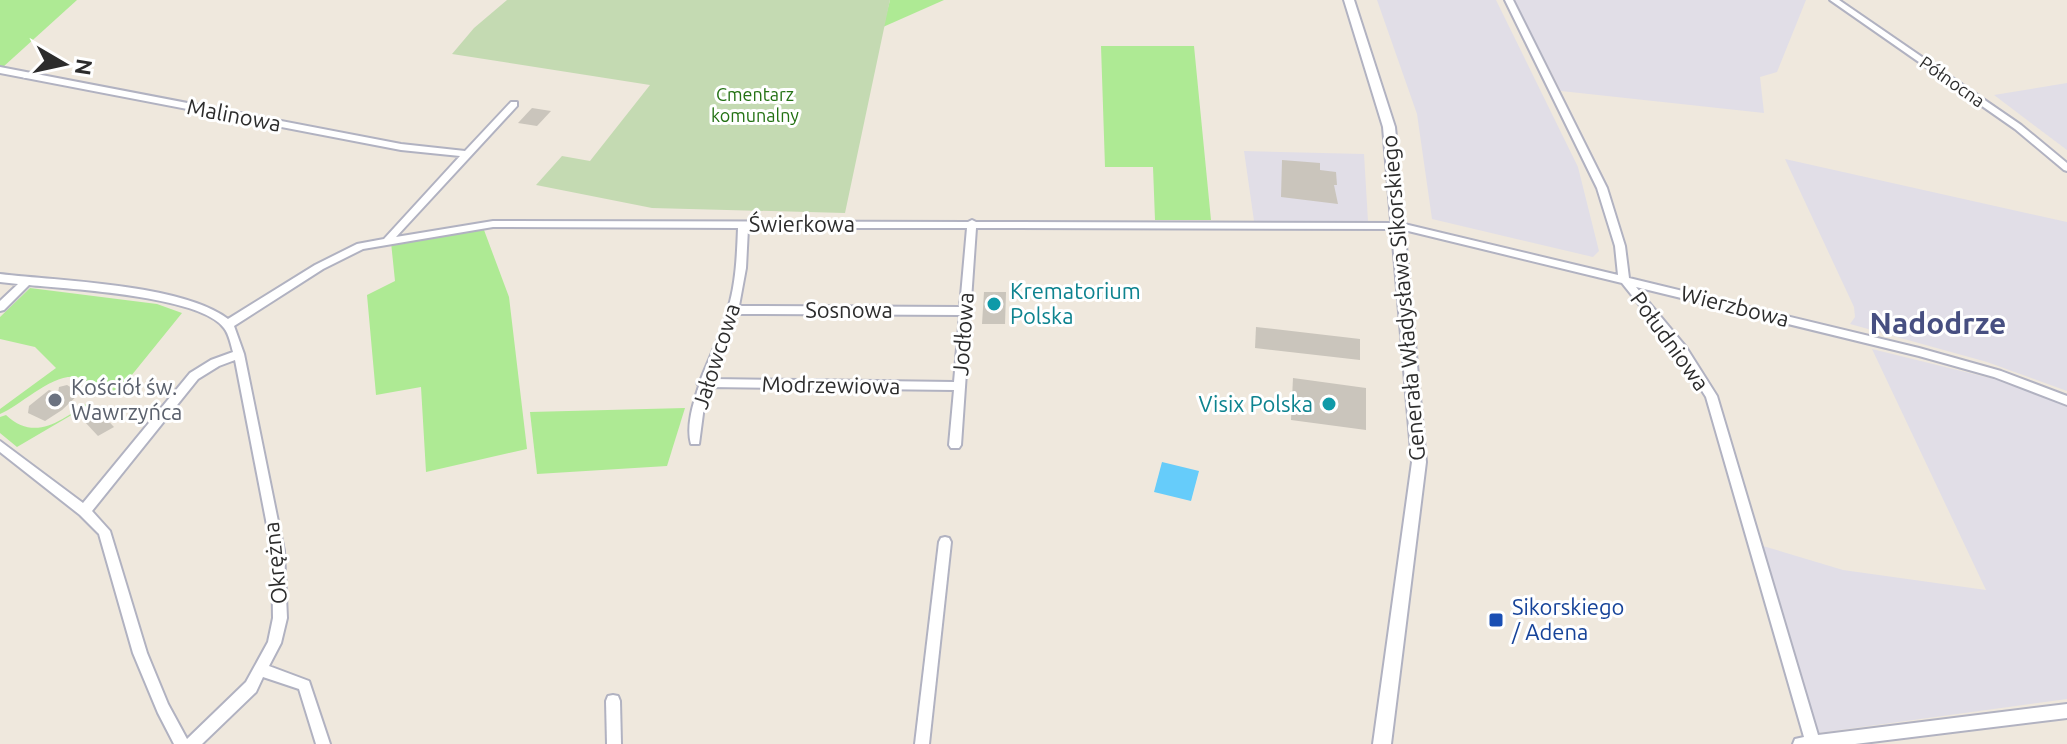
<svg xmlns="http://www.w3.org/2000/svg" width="2067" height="744" font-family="Ubuntu,sans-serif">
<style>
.industrial{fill:#e1dee7}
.green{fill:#aeea94}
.cemetery{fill:#c4dab2}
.water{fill:#66ccfa}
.building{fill:#cac5bc}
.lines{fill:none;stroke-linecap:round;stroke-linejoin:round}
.minor-casing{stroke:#b1b2c1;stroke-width:4}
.tertiary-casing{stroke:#b1b2c1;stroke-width:4}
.minor{fill:#fff;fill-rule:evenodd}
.tertiary{fill:#fff;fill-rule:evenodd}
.culture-dot{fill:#0f9aa8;stroke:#fff;stroke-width:3}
.worship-dot{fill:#6b7280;stroke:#fff;stroke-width:3}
.transit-dot{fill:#1a4fb4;stroke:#fff;stroke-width:3}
.labels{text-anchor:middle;stroke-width:6;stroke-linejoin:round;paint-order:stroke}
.far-street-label{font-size:18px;fill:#2c2c2c;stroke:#fff}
.far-park-label{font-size:18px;fill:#237113;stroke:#fff}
.street-label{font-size:22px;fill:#2c2c2c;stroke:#fff}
.culture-label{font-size:22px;fill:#0d838f;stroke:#fff;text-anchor:start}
.worship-label{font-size:22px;fill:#5b616d;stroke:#fff;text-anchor:start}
.transit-label{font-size:22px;fill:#164399;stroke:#fff;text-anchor:start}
.district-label{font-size:30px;font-weight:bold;fill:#474f81;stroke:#fff}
</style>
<rect width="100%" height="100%" fill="#efe8dd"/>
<g class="industrial">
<path d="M 1377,0 L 1496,0 L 1578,167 L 1599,251 L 1593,257 L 1432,219 L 1417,114 Z"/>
<path d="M 1514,0 L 1806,0 L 1777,72 L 1760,77 L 1764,113 L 1561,91 Z"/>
<path d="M 2067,83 L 2067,150 L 1994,95 Z"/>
<path d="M 1244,151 L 1364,154 L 1368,221 L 1254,221 Z"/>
<path d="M 1785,159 L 2067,222 L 2067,391 L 1987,362 L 1850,324 L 1855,317 L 1854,307 Z"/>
<path d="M 1872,349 L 1998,380 L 2067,406 L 2067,699 L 1818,733 L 1763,546 L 1843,570 L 1986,590 Z"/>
</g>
<g class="green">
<path d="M 0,0 L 77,0 L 3,67 L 0,66 Z"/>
<path d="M 890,0 L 944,0 L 883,27 Z"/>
<path d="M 1101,46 L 1194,46 L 1211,220 L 1155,220 L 1153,167 L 1105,167 Z"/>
<path d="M 484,230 L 509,297 L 527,449 L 426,472 L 421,387 L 376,395 L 367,295 L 395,281 L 391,242 Z"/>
<path d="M 30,288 L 157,304 L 182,313 L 114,397 L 107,394 L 103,396 C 97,391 90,383 83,379 C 58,367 22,405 0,414 L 0,409 L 56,368 L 35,347 L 0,339 L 0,317 Z"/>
<path d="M 89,402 L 92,403 L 17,447 L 0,433 L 0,417 L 6,415 C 36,443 62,419 89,402 Z"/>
<path d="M 685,408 L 667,466 L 537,474 L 530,412 Z"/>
</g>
<path class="cemetery" d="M 507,0 L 890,0 L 845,213 L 652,208 L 536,185 L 562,156 L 590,161 L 650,85 L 452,54 L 474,28 Z"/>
<path class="water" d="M 1162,462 L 1199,471 L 1191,501 L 1154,492 Z"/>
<g class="building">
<path d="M 532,108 L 551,111 L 537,126 L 518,123 Z"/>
<path d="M 1282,160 L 1320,163 L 1320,170 L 1336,172 L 1337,185 L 1334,185 L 1338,204 L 1281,197 Z"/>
<path d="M 984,292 L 1006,292 L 1005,324 L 982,324 Z"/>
<path d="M 1256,327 L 1360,339 L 1360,360 L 1255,348 Z"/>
<path d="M 1293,378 L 1366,388 L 1366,430 L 1291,420 Z"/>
<path d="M 67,385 L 80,393 L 62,410 L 45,421 L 28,413 L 29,406 L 49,390 L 58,393 L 59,387 Z"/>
<path d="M 100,412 L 114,427 L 98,436 L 84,421 Z"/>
</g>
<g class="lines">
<defs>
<g id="minor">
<path d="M 1505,0 L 1513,0 L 1607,188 L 1625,246 L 1629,278 L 1919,348 L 2001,371 L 2067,396 L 2067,405 L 1994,377 L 1919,356 L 1636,287 L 1686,347 L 1717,396 L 1818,735 L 2067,704 L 2067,718 L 1855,744 L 1793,744 L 1795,739 L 1804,737 L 1706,397 L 1678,353 L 1622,283 L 1400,229 L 976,228 L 961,445 L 959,448 L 951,448 L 949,445 L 954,390 L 710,387 L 704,406 L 699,444 L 691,444 C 686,426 693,404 699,386 L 697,383 L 701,379 C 710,356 722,333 728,309 C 736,283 737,255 738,228 L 493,227 L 363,249 L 323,269 L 234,326 L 244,354 L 284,551 L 287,618 L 281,643 L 269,666 L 309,681 L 330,744 L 316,744 L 299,689 L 263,677 L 256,692 L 202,744 L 174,744 L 158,713 L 133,653 L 99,534 L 80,515 L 0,452 L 0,441 L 83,503 L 190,373 L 211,360 L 233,352 C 231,345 229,334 224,328 C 201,296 70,289 29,285 L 4,310 L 0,311 L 0,301 L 18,284 L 0,282 L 0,274 C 59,281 182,284 228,319 L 315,265 L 357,244 L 384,239 L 460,156 L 401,150 L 0,73 L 0,67 L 401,144 L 465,151 L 511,102 L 517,102 L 517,106 L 396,237 L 493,221 L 968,222 L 972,220 L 976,222 L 1400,223 L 1618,275 L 1615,246 L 1597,188 ZM 748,228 L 967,228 L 960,307 L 739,306 L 746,268 ZM 737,314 L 960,315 L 954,382 L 713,379 ZM 235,360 L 272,551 L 273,618 L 268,642 L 246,682 L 187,739 L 168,704 L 147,653 L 110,531 L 92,511 L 198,379 L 219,366 Z"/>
<path d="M 1830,0 L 1839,0 L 2021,125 L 2067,163 L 2067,171 L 2064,170 L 2015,129 Z"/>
<path d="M 945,537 L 949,538 L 951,542 L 929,744 L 915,744 L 939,542 L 941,538 Z"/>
<path d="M 613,695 L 618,696 L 620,701 L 621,744 L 607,744 L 606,701 L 608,696 Z"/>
</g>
<path id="tertiary" d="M 1344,0 L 1354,0 L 1395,127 L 1426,462 L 1391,744 L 1373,744 L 1412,462 L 1383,127 Z"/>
</defs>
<use href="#minor" class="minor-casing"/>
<use href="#tertiary" class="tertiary-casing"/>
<use href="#minor" class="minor"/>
<use href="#tertiary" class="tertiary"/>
</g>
<g class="culture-dot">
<circle cx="994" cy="304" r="8"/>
<circle cx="1329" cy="404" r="8"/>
</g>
<circle class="worship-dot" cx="55" cy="400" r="8"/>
<rect class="transit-dot" x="1488" y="612" width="16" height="16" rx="4"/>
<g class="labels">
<g class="far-street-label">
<text transform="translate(1952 82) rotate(35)" y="6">Północna</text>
</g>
<g class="far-park-label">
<text x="755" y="101">Cmentarz<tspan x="755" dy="21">komunalny</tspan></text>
</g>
<g class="street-label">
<text transform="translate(234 115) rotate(11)" y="8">Malinowa</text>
<text x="802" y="232">Świerkowa</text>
<text transform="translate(1403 298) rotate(-95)" y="8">Generała Władysława Sikorskiego</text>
<text transform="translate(1735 306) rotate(14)" y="8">Wierzbowa</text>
<text x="849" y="318">Sosnowa</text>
<text transform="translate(963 334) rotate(-86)" y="8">Jodłowa</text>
<text transform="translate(1670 341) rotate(54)" y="8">Południowa</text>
<text transform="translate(716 356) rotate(-72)" y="8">Jałowcowa</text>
<text transform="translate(831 385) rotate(1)" y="8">Modrzewiowa</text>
<text transform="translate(275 563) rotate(-96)" y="8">Okrężna</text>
</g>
<g class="culture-label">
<text x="1010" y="299">Krematorium<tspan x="1010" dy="25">Polska</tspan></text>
<text x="1313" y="412" text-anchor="end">Visix Polska</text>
</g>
<g class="worship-label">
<text x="71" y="395">Kościół św.<tspan x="71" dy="25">Wawrzyńca</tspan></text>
</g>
<g class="transit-label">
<text x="1512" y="615">Sikorskiego<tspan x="1512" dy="25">/ Adena</tspan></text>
</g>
<g class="district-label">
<text x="1938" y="334">Nadodrze</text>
</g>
</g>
<g transform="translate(64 64) rotate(99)" stroke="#ffffff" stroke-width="6" paint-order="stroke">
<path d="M0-6L14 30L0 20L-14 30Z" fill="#2c2c2c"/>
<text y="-12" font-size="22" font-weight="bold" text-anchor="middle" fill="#2c2c2c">N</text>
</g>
</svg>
